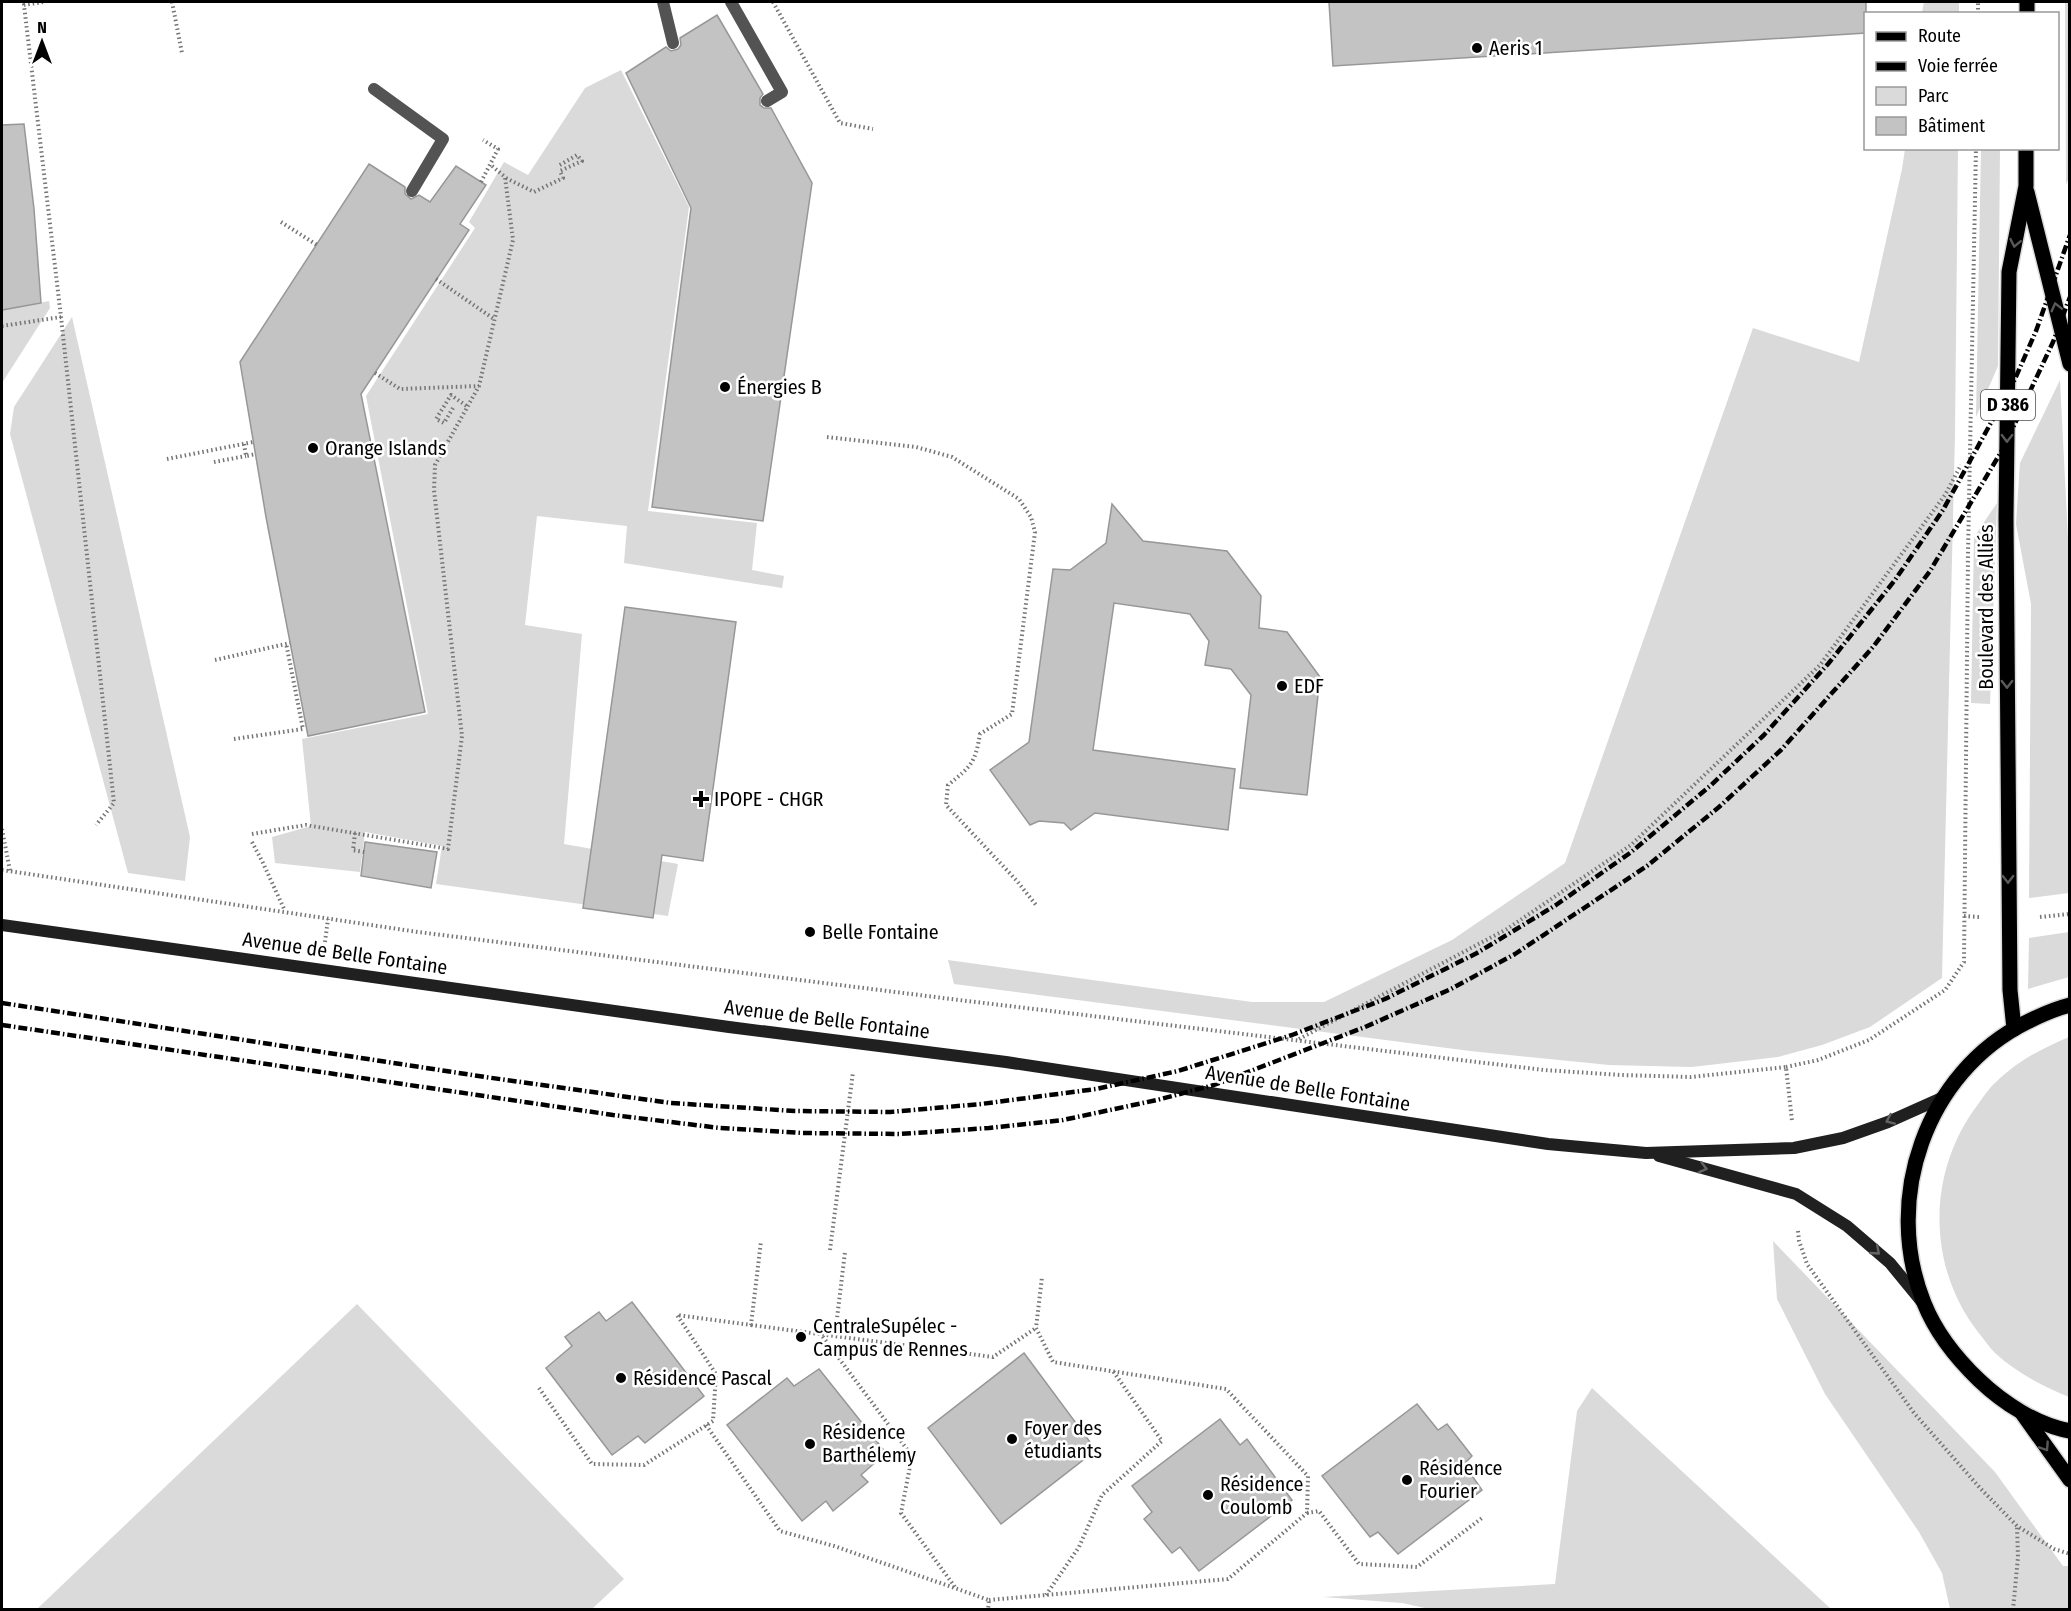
<svg xmlns="http://www.w3.org/2000/svg" width="2071" height="1611" font-family="'Fira Sans Condensed',sans-serif">
<style>
.green{fill:#dadada}
.building{fill:#c3c3c3;stroke:#979797;stroke-width:1.5}
.lines{fill:none;stroke-linecap:round;stroke-linejoin:round}
.primary-casing{stroke:#dbdbdb;stroke-width:18}
.path{stroke:#757575;stroke-width:4;stroke-dasharray:1.5 3;stroke-linecap:butt}
.service{stroke:#535353;stroke-width:12}
.secondary{stroke:#202020;stroke-width:12}
.primary{stroke:#000;stroke-width:15}
.rail{stroke:#000;stroke-width:4.5;stroke-dasharray:9 3 1.5 3;stroke-linecap:butt}
.oneway{stroke:#595959}
.oneway2{stroke:#636363}
.poi-dot{fill:#000;stroke:#fff;stroke-width:2}
.labels{text-anchor:middle;stroke-width:5;stroke-linejoin:round;paint-order:stroke}
.shield{fill:#fff;stroke:#4c4c4c;stroke-width:1.5}
.shield-label{font-size:18px;font-weight:bold;fill:#000}
.poi-label{font-size:20px;fill:#000;stroke:#fff;text-anchor:start}
.street-label{font-size:20px;fill:#000;stroke:#fff}
</style>
<rect width="100%" height="100%" fill="#fff"/>
<g class="green">
<path d="M 1924,2 L 1959,2 L 1959,13 L 1922,13 Z"/>
<path d="M 2065,2 L 2070,2 L 2070,175 L 2066,185 Z"/>
<path d="M 621,70 L 689,207 L 648,511 L 757,523 L 752,570 L 784,576 L 782,588 L 624,563 L 627,526 L 537,516 L 525,625 L 582,634 L 564,844 L 678,864 L 668,916 L 436,884 L 442,846 L 365,832 L 360,872 L 275,863 L 272,837 L 311,826 L 302,739 L 428,714 L 366,396 L 475,228 L 469,222 L 504,162 L 528,175 L 585,88 Z"/>
<path d="M 1905,149 L 1958,149 L 1955,434 L 1942,978 L 1870,1027 L 1822,1045 L 1778,1057 L 1692,1067 L 1609,1065 L 1470,1051 L 954,984 L 948,960 L 1252,1002 L 1324,1002 L 1452,940 L 1565,863 L 1753,328 L 1859,362 L 1902,169 Z"/>
<path d="M 1981,149 L 2000,149 L 1998,366 L 1976,417 Z"/>
<path d="M 49,301 L 50,308 L 2,383 L 2,310 Z"/>
<path d="M 72,317 L 190,837 L 185,881 L 128,873 L 10,434 L 14,407 Z"/>
<path d="M 2060,380 L 2070,579 L 2069,893 L 2029,898 L 2031,604 L 2016,524 L 2020,463 Z"/>
<path d="M 1997,503 L 1990,704 L 1971,703 L 1974,537 Z"/>
<path d="M 2069,932 L 2069,977 L 2028,989 L 2029,938 Z"/>
<path d="M 2069,1037 L 2069,1397 C 2042,1386 2017,1373 1995,1353 C 1989,1347 1984,1339 1978,1332 C 1926,1265 1927,1170 1979,1103 C 1984,1096 1989,1088 1996,1082 C 2019,1060 2041,1049 2069,1037 Z"/>
<path d="M 1773,1241 L 1995,1472 L 2063,1566 L 2069,1566 L 2069,1609 L 1950,1609 L 1942,1573 L 1919,1532 L 1825,1394 L 1777,1299 Z"/>
<path d="M 357,1304 L 624,1579 L 592,1609 L 37,1609 Z"/>
<path d="M 1592,1388 L 1831,1609 L 1434,1610 L 1402,1603 L 1323,1597 L 1555,1584 L 1577,1411 Z"/>
</g>
<g class="building">
<path d="M 1329,2 L 1866,2 L 1866,33 L 1333,66 Z"/>
<path d="M 717,15 L 763,94 L 760,98 L 760,105 L 764,108 L 771,108 L 812,183 L 763,521 L 652,507 L 691,208 L 626,73 L 666,47 L 671,51 L 678,49 L 681,45 L 680,38 Z"/>
<path d="M 24,124 L 34,209 L 41,303 L 2,310 L 2,125 Z"/>
<path d="M 369,164 L 405,187 L 405,194 L 411,199 L 419,195 L 430,202 L 456,166 L 486,185 L 460,224 L 469,230 L 361,394 L 425,712 L 308,736 L 266,517 L 240,362 Z"/>
<path d="M 1112,504 L 1143,541 L 1227,551 L 1261,596 L 1259,628 L 1287,632 L 1320,677 L 1307,795 L 1240,788 L 1251,695 L 1231,669 L 1205,665 L 1209,641 L 1190,614 L 1114,603 L 1093,750 L 1235,769 L 1228,830 L 1095,813 L 1071,830 L 1064,823 L 1039,821 L 1030,825 L 990,770 L 1029,742 L 1053,569 L 1070,570 L 1106,543 Z"/>
<path d="M 625,607 L 736,622 L 703,861 L 662,855 L 653,918 L 583,908 Z"/>
<path d="M 365,842 L 437,852 L 431,888 L 361,876 Z"/>
<path d="M 632,1302 L 704,1396 L 645,1443 L 638,1436 L 612,1455 L 546,1368 L 572,1346 L 565,1337 L 599,1312 L 606,1321 Z"/>
<path d="M 1024,1353 L 1096,1450 L 1001,1524 L 928,1428 Z"/>
<path d="M 819,1369 L 886,1453 L 861,1475 L 868,1482 L 833,1511 L 826,1501 L 802,1521 L 727,1425 L 787,1378 L 794,1386 Z"/>
<path d="M 1417,1404 L 1438,1430 L 1447,1424 L 1472,1456 L 1464,1464 L 1482,1490 L 1398,1554 L 1378,1532 L 1370,1537 L 1322,1476 Z"/>
<path d="M 1220,1419 L 1240,1445 L 1247,1439 L 1292,1500 L 1199,1571 L 1180,1547 L 1172,1553 L 1144,1519 L 1152,1512 L 1132,1486 Z"/>
</g>
<g class="lines">
<defs>
<g id="primary">
<path d="M 2027,14 L 2027,2"/>
<path d="M 2027,192 L 2070,364"/>
<path d="M 2070,1005 C 2054,1009 2041,1015 2027,1022 C 1926,1072 1882,1199 1924,1303 C 1936,1333 1956,1358 1979,1380 C 2003,1403 2037,1425 2070,1431"/>
<path d="M 2014,1029 L 2010,990 L 2006,518 L 2009,272 L 2026,186 L 2026,148"/>
<path d="M 2022,1413 L 2070,1480"/>
</g>
</defs>
<use href="#primary" class="primary-casing"/>
<g class="path">
<path d="M 43,2 L 24,5 L 61,317 L 114,803 L 96,825"/>
<path d="M 172,2 L 182,53"/>
<path d="M 773,2 L 840,123 L 873,129"/>
<path d="M 1978,14 L 1978,2"/>
<path d="M 506,178 L 534,192 L 563,178 L 560,171 L 582,161 L 577,155 L 558,166"/>
<path d="M 481,182 L 498,149 L 483,140"/>
<path d="M 281,222 L 317,245"/>
<path d="M 436,279 L 494,319"/>
<path d="M 2,326 L 61,317"/>
<path d="M 375,373 L 400,389 L 479,386"/>
<path d="M 453,408 L 444,423 L 436,419 L 451,395 L 468,407"/>
<path d="M 827,437 L 916,447 L 952,457 L 1019,499 L 1031,517 L 1035,532 L 1012,714 L 980,734 C 975,764 971,766 948,785 L 946,805 L 1017,881 L 1036,905"/>
<path d="M 244,444 L 246,456 L 256,454"/>
<path d="M 167,459 L 253,442"/>
<path d="M 214,462 L 246,456"/>
<path d="M 215,660 L 290,643"/>
<path d="M 234,739 L 303,729 L 286,643"/>
<path d="M 2,829 L 10,871"/>
<path d="M 355,833 L 353,850 L 364,852"/>
<path d="M 252,834 L 306,825 L 448,849 L 462,736 L 434,490 L 435,465 L 479,386 L 513,240 L 505,177 L 491,165"/>
<path d="M 252,842 L 263,863 L 285,911"/>
<path d="M 2,870 L 418,932 L 959,1000 L 1544,1070 L 1621,1075 L 1691,1077 L 1786,1067 L 1792,1121"/>
<path d="M 1964,916 L 1979,917"/>
<path d="M 2040,917 L 2070,914"/>
<path d="M 325,942 L 328,919"/>
<path d="M 1299,1039 L 1507,929 L 1631,845 L 1820,665 L 1945,495 L 1961,465"/>
<path d="M 1786,1067 L 1818,1060 L 1869,1040 L 1945,990 L 1964,962 L 1968,553 L 1976,148"/>
<path d="M 1798,1231 L 1799,1241 L 1807,1264 L 1914,1413 L 1980,1488 L 2017,1526 L 2054,1549 L 2070,1554"/>
<path d="M 830,1250 L 853,1072"/>
<path d="M 751,1325 L 993,1357 L 1036,1328"/>
<path d="M 820,1333 L 912,1456 L 901,1513 L 955,1587"/>
<path d="M 835,1335 L 845,1252"/>
<path d="M 539,1388 L 592,1464 L 644,1465 L 713,1421 L 716,1374 L 677,1315 L 751,1325 L 761,1241"/>
<path d="M 706,1425 L 780,1531 L 834,1546 L 989,1600 L 988,1610"/>
<path d="M 1307,1513 L 1319,1511 L 1359,1564 L 1417,1567 L 1482,1518"/>
<path d="M 1046,1595 L 1079,1547 L 1102,1495 L 1162,1441 L 1113,1371"/>
<path d="M 989,1600 L 1228,1579 L 1307,1513 L 1308,1476 L 1226,1389 L 1053,1362 L 1036,1328 L 1042,1277"/>
<path d="M 2013,1610 L 2018,1557 L 2017,1526"/>
</g>
<g class="service">
<path d="M 663,2 L 673,43"/>
<path d="M 731,2 L 782,92 L 767,101"/>
<path d="M 374,89 L 443,139 L 412,191"/>
</g>
<g class="secondary">
<path d="M 2,925 L 729,1027 L 1006,1062 L 1548,1144 L 1646,1153 L 1794,1148 L 1843,1138 L 1888,1122 L 1944,1097"/>
<path d="M 1659,1156 L 1796,1194 L 1847,1226 L 1890,1263 L 1922,1302"/>
</g>
<use href="#primary" class="primary"/>
<g class="rail">
<path d="M 2,1003 L 485,1077 L 671,1103 L 795,1111 L 890,1112 L 981,1104 L 1096,1089 L 1178,1071 L 1292,1035 L 1385,999 L 1477,953 L 1556,905 L 1630,853 L 1710,786 L 1764,735 L 1828,664 L 1895,580 L 1943,510 L 2015,379 L 2036,331 L 2070,235"/>
<path d="M 2,1025 L 613,1115 L 720,1128 L 802,1133 L 900,1134 L 989,1128 L 1063,1120 L 1157,1100 L 1214,1085 L 1365,1027 L 1451,989 L 1515,954 L 1647,866 L 1719,807 L 1781,750 L 1873,647 L 1930,571 L 2004,447 L 2053,342 L 2070,297"/>
</g>
</g>
<defs><path id="oneway-chevron" d="M-2-3.5L2.5 0L-2 3.5" fill="none" stroke-width="1.6" stroke-linecap="round" stroke-linejoin="round" transform="scale(1.5)"/></defs>
<g class="oneway">
<use href="#oneway-chevron" transform="translate(2015 243) rotate(101)"/>
<use href="#oneway-chevron" transform="translate(2056 307) rotate(-104)"/>
<use href="#oneway-chevron" transform="translate(2007 438) rotate(91)"/>
<use href="#oneway-chevron" transform="translate(2007 684) rotate(90)"/>
<use href="#oneway-chevron" transform="translate(2008 879) rotate(90)"/>
<use href="#oneway-chevron" transform="translate(2045 1447) rotate(56)"/>
</g>
<g class="oneway2">
<use href="#oneway-chevron" transform="translate(1890 1120) rotate(156)"/>
<use href="#oneway-chevron" transform="translate(1703 1168) rotate(15)"/>
<use href="#oneway-chevron" transform="translate(1876 1251) rotate(41)"/>
</g>
<g class="poi-dot">
<circle cx="1477" cy="48" r="6"/>
<circle cx="725" cy="387" r="6"/>
<circle cx="313" cy="448" r="6"/>
<circle cx="1282" cy="686" r="6"/>
<path d="M698 790h6v6h6v6h-6v6h-6v-6h-6v-6h6z"/>
<circle cx="810" cy="932" r="6"/>
<circle cx="801" cy="1337" r="6"/>
<circle cx="621" cy="1378" r="6"/>
<circle cx="1012" cy="1439" r="6"/>
<circle cx="810" cy="1444" r="6"/>
<circle cx="1407" cy="1480" r="6"/>
<circle cx="1208" cy="1495" r="6"/>
</g>
<g class="labels">
<rect class="shield" x="1981" y="390" width="54" height="30" rx="4.5"/>
<g class="shield-label">
<text x="2008" y="411">D 386</text>
</g>
<g class="poi-label">
<text x="1489" y="55">Aeris 1</text>
<text x="737" y="394">Énergies B</text>
<text x="325" y="455">Orange Islands</text>
<text x="1294" y="693">EDF</text>
<text x="714" y="806">IPOPE - CHGR</text>
<text x="822" y="939">Belle Fontaine</text>
<text x="813" y="1333">CentraleSupélec -<tspan x="813" dy="23">Campus de Rennes</tspan></text>
<text x="633" y="1385">Résidence Pascal</text>
<text x="1024" y="1435">Foyer des<tspan x="1024" dy="23">étudiants</tspan></text>
<text x="822" y="1439">Résidence<tspan x="822" dy="23">Barthélemy</tspan></text>
<text x="1419" y="1475">Résidence<tspan x="1419" dy="23">Fourier</tspan></text>
<text x="1220" y="1491">Résidence<tspan x="1220" dy="23">Coulomb</tspan></text>
</g>
<g class="street-label">
<text transform="translate(1986 607) rotate(-90)" y="7">Boulevard des Alliés</text>
<text transform="translate(345 953) rotate(8)" y="7">Avenue de Belle Fontaine</text>
<text transform="translate(827 1019) rotate(7)" y="7">Avenue de Belle Fontaine</text>
<text transform="translate(1308 1088) rotate(9)" y="7">Avenue de Belle Fontaine</text>
</g>
</g>
<rect width="2071" height="1611" fill="none" stroke="#000000" stroke-width="6"/>
<rect x="1864" y="12" width="195" height="138" fill="#ffffff" stroke="#999999" stroke-width="1.5"/>
<rect x="1876" y="32" width="30" height="9" fill="#000000" stroke="#999999" stroke-width="1.5"/>
<text x="1918" y="42" font-size="18" fill="#000000">Route</text>
<rect x="1876" y="62" width="30" height="9" fill="#000000" stroke="#999999" stroke-width="1.5"/>
<text x="1918" y="72" font-size="18" fill="#000000">Voie ferrée</text>
<rect x="1876" y="87" width="30" height="18" fill="#dadada" stroke="#999999" stroke-width="1.5"/>
<text x="1918" y="102" font-size="18" fill="#000000">Parc</text>
<rect x="1876" y="117" width="30" height="18" fill="#c3c3c3" stroke="#999999" stroke-width="1.5"/>
<text x="1918" y="132" font-size="18" fill="#000000">Bâtiment</text>
<g transform="translate(42 42)" stroke="#ffffff" stroke-width="4.5" paint-order="stroke">
<path d="M0-4.5L10 22L0 15L-10 22Z" fill="#000000"/>
<text y="-9" font-size="16" font-weight="bold" text-anchor="middle" fill="#000000">N</text>
</g>
</svg>
